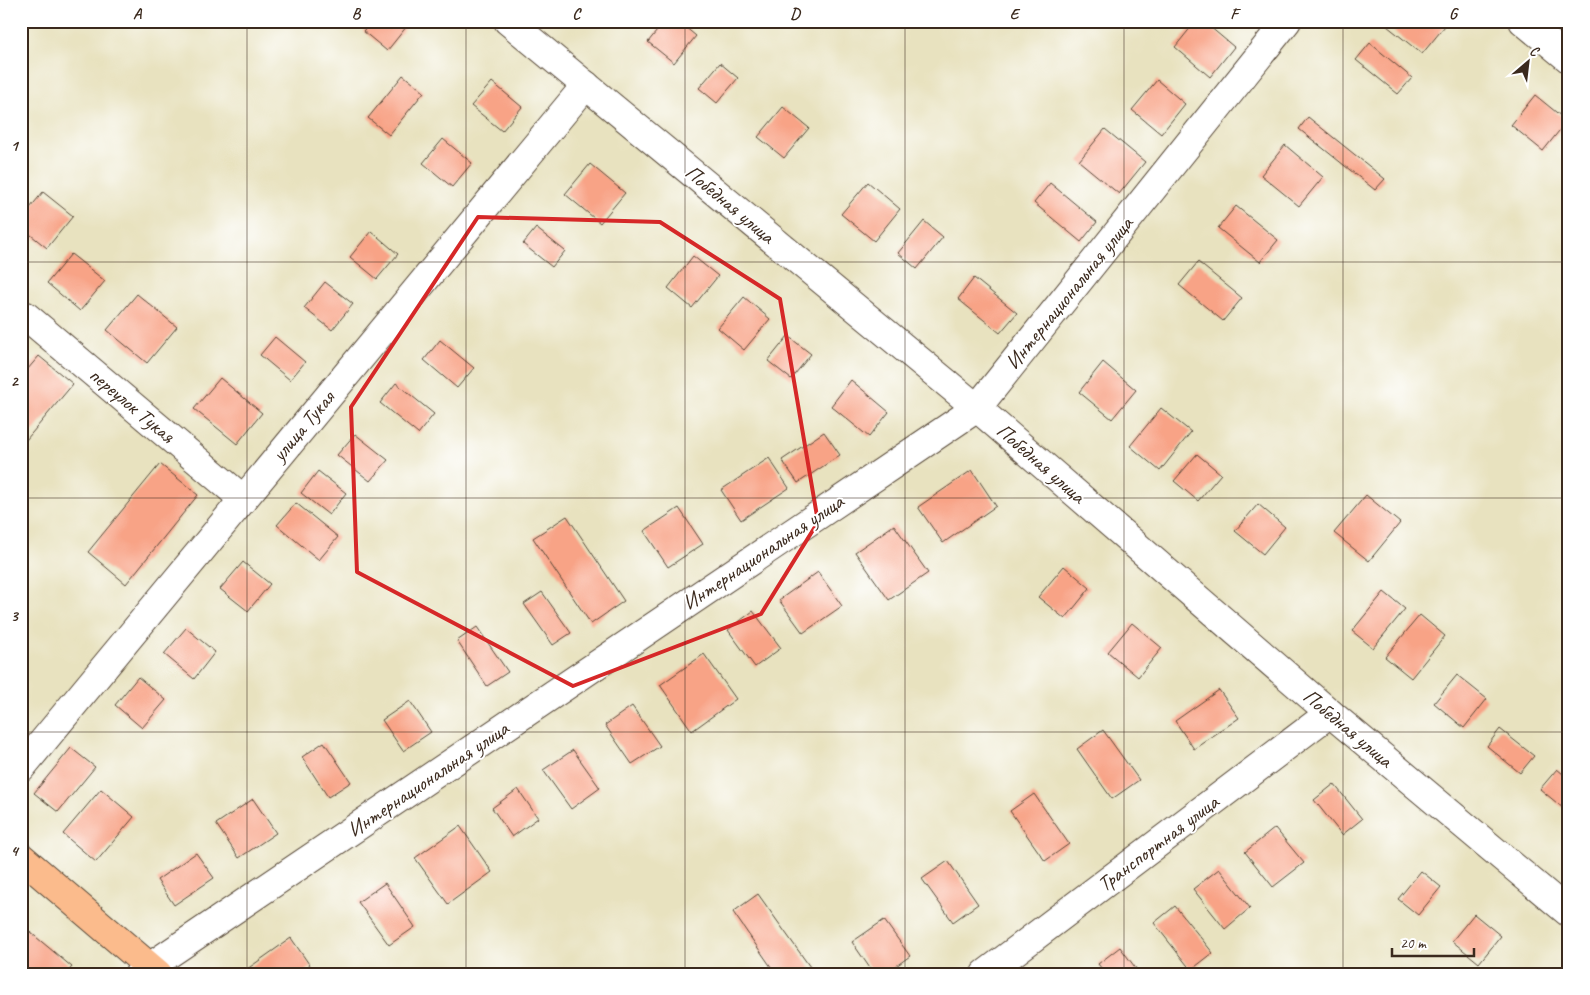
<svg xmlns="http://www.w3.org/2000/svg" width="1590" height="995" font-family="Caveat,sans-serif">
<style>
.building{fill:#f8a386}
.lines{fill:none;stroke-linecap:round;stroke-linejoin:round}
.minor-casing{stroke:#554636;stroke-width:30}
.major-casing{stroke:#554636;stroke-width:30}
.minor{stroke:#fff;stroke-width:28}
.major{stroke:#fbbb8c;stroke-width:28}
.marked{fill:none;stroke:#d62828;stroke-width:4;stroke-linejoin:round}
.grid{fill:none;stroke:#3b2a1e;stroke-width:1;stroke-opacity:0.55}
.labels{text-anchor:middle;stroke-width:4;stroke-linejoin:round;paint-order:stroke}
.street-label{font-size:21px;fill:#3b2a1e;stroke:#fff}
.neatline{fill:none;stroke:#3b2a1e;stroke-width:2}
.grid-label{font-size:16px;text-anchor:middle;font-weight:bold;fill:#3b2a1e}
</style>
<rect width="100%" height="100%" fill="#fff"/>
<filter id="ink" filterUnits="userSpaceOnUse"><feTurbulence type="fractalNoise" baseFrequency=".02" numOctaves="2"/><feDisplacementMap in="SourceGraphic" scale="10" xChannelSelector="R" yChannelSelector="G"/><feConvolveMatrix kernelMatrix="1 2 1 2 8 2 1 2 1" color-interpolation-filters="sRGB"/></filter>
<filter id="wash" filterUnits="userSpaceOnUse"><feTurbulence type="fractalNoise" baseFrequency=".0096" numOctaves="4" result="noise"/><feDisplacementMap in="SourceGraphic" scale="20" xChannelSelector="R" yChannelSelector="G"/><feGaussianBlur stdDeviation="1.12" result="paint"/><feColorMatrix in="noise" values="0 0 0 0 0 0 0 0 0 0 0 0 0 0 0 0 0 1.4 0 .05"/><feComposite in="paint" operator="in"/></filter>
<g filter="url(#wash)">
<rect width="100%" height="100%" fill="#e8e2bf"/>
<g id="blocks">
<g class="building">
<path d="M 372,21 L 411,21 L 387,51 L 363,31 Z"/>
<path d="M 665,21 L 678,21 L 696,36 L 674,63 L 648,42 Z"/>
<path d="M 1196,21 L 1203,21 L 1234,47 L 1210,77 L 1175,47 Z"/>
<path d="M 1390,21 L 1449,21 L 1422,54 L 1387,26 Z"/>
<path d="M 1370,43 L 1412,78 L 1398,94 L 1356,60 Z"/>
<path d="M 720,63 L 738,78 L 717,103 L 699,88 Z"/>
<path d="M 403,75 L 424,92 L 389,135 L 368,118 Z"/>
<path d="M 1157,80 L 1185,104 L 1161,134 L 1132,110 Z"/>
<path d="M 492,82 L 522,107 L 502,131 L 471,106 Z"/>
<path d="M 1535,95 L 1567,121 L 1543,151 L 1511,125 Z"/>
<path d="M 783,107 L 809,128 L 784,158 L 758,137 Z"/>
<path d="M 1308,117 L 1385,179 L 1375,190 L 1299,129 Z"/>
<path d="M 1105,129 L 1145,162 L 1119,194 L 1079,161 Z"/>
<path d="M 443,139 L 472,163 L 452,187 L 423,163 Z"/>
<path d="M 1285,145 L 1323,177 L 1299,206 L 1261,175 Z"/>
<path d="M 590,164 L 625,193 L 600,223 L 565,194 Z"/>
<path d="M 868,182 L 900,209 L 874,241 L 841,214 Z"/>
<path d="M 1050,183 L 1097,222 L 1081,242 L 1034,203 Z"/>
<path d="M 43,192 L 73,216 L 47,248 L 21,227 L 21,219 Z"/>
<path d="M 1236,206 L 1278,240 L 1260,262 L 1218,228 Z"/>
<path d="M 924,221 L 943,237 L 917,269 L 898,253 Z"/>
<path d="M 536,228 L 565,251 L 552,267 L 523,244 Z"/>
<path d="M 371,231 L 398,254 L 377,279 L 350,257 Z"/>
<path d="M 71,254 L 105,281 L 80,311 L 47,283 Z"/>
<path d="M 693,256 L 718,276 L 692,308 L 668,288 Z"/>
<path d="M 1198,262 L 1242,298 L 1223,321 L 1179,285 Z"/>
<path d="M 974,278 L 1017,313 L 1000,333 L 958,299 Z"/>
<path d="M 325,282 L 353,304 L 332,330 L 304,308 Z"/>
<path d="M 137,294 L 177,327 L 147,363 L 107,330 Z"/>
<path d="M 744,297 L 770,319 L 744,350 L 718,328 Z"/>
<path d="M 788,336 L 811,354 L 791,379 L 768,361 Z"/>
<path d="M 275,337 L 305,362 L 290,380 L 260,355 Z"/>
<path d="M 440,340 L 474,368 L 457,388 L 424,360 Z"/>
<path d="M 39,356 L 73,384 L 21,446 L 21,377 Z"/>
<path d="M 1103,362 L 1136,390 L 1112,419 L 1079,392 Z"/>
<path d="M 220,378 L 262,413 L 237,444 L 194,409 Z"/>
<path d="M 851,380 L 889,412 L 869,437 L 831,406 Z"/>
<path d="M 396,383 L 434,414 L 418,434 L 380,403 Z"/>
<path d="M 1161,408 L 1191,432 L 1160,471 L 1130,446 Z"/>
<path d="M 824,432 L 840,455 L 798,483 L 782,460 Z"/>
<path d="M 355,434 L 388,460 L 370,481 L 337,455 Z"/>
<path d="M 1197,454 L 1221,474 L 1198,501 L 1174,481 Z"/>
<path d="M 769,458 L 789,488 L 741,520 L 721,490 Z"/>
<path d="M 160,464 L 198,495 L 126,584 L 88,552 Z"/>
<path d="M 972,470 L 996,506 L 943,543 L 918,507 Z"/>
<path d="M 318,471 L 346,493 L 329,515 L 301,493 Z"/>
<path d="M 1366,495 L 1400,523 L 1369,561 L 1334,533 Z"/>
<path d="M 296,503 L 338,537 L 319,560 L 277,525 Z"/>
<path d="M 1258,504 L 1285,527 L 1263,554 L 1235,531 Z"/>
<path d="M 679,508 L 703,544 L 668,567 L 644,531 Z"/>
<path d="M 567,516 L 624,601 L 591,624 L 533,538 Z"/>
<path d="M 894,525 L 928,573 L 889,600 L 855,552 Z"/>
<path d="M 243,562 L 270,584 L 248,611 L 220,589 Z"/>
<path d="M 1064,566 L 1090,588 L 1065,619 L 1038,597 Z"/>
<path d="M 818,572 L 842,606 L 803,633 L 779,600 Z"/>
<path d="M 542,592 L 571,633 L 553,645 L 524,604 Z"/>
<path d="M 1384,592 L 1405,609 L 1373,648 L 1352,631 Z"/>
<path d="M 753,611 L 781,648 L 755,667 L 728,630 Z"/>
<path d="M 1420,615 L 1445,636 L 1411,678 L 1385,657 Z"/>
<path d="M 1132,623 L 1162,648 L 1138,677 L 1108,652 Z"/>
<path d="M 477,627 L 508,672 L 487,686 L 457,641 Z"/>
<path d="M 186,628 L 215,652 L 194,679 L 164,654 Z"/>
<path d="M 704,654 L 736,699 L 692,731 L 660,685 Z"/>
<path d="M 1457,675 L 1487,699 L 1464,728 L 1434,703 Z"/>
<path d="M 138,677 L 166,700 L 142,728 L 115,705 Z"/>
<path d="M 1219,690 L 1239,718 L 1194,749 L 1175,721 Z"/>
<path d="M 410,701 L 431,732 L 403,751 L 382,720 Z"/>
<path d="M 632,706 L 660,746 L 632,764 L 605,725 Z"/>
<path d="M 1500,729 L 1534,756 L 1520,773 L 1487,746 Z"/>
<path d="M 1103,730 L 1139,780 L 1112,799 L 1077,749 Z"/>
<path d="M 324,742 L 351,782 L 328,797 L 302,757 Z"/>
<path d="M 71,748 L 95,767 L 58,812 L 34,793 Z"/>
<path d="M 573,750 L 600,788 L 571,809 L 543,770 Z"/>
<path d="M 1557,769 L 1569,779 L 1569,813 L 1540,789 Z"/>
<path d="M 1334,784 L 1362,819 L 1342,835 L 1314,800 Z"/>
<path d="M 101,789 L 134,817 L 96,862 L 63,834 Z"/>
<path d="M 518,789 L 538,818 L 512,837 L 492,808 Z"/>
<path d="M 1034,794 L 1069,844 L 1045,861 L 1010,811 Z"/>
<path d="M 253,799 L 276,833 L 239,858 L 216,824 Z"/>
<path d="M 460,826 L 492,872 L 448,904 L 415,858 Z"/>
<path d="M 1275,828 L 1304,863 L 1273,887 L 1245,852 Z"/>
<path d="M 196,853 L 214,878 L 174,905 L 157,880 Z"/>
<path d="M 948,861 L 978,904 L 953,922 L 922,879 Z"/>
<path d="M 1219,869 L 1250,908 L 1225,929 L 1193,889 Z"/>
<path d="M 1421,871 L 1441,887 L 1418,915 L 1398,899 Z"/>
<path d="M 385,883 L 415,927 L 389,945 L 358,902 Z"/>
<path d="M 758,894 L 815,974 L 776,974 L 733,912 Z"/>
<path d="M 1175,906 L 1213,953 L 1191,970 L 1154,923 Z"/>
<path d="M 1474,914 L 1501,936 L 1479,963 L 1452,941 Z"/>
<path d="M 884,920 L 910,956 L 885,974 L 874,974 L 852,942 Z"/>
<path d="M 24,927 L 72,967 L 66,974 L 21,974 L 21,931 Z"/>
<path d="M 291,938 L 311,967 L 302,974 L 244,974 L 243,972 Z"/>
<path d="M 1120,947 L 1140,974 L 1106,974 L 1098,964 Z"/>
</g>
</g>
</g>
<g filter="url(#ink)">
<use href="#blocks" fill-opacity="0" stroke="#554636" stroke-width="1"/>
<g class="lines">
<defs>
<g id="minor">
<path d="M 508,21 L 977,408 L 1330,713 L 1569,913"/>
<path d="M 1523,21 L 1569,59"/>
<path d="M 21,322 L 26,316 L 243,499"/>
<path d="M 21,768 L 586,85"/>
<path d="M 139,974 L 977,408 L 1287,21"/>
<path d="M 985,974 L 1330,713"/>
</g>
<path id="major" d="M 21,857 L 158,974"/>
</defs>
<use href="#minor" class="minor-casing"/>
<use href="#major" class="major-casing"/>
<use href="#minor" class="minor"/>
<use href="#major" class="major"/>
</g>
</g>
<path class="marked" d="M 478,217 L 660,222 L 780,299 L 818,522 L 761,614 L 573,686 L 357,572 L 351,407 Z"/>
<path class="grid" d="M 247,21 L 247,974M 466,21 L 466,974M 685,21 L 685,974M 905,21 L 905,974M 1124,21 L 1124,974M 1343,21 L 1343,974M 21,262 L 1569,262M 21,498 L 1569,498M 21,732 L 1569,732"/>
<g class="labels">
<g class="street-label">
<text transform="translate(730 204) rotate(40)" y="7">Победная улица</text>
<text transform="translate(1069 293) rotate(-51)" y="7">Интернациональная улица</text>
<text transform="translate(132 405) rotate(40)" y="7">переулок Тукая</text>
<text transform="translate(303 426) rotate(-50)" y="7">улица Тукая</text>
<text transform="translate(1041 463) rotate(41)" y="7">Победная улица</text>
<text transform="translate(763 552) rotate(-34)" y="7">Интернациональная улица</text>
<text transform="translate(1348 728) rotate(40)" y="7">Победная улица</text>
<text transform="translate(428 779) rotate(-34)" y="7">Интернациональная улица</text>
<text transform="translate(1158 843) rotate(-37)" y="7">Транспортная улица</text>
</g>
</g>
<rect width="1590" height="995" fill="none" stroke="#fff" stroke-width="55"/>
<g transform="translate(1528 62) rotate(28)" stroke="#ffffff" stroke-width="4" paint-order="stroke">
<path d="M0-4L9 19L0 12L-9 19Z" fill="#3b2a1e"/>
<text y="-8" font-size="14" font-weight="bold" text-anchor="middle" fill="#3b2a1e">С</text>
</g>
<path d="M1392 948v8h82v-8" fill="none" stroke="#3b2a1e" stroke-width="2.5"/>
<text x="1400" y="948" font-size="15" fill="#3b2a1e" stroke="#ffffff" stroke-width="4" paint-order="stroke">20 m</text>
<rect x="28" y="28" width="1534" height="940" class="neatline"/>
<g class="grid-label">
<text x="137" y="19">A</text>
<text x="356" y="19">B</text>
<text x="576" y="19">C</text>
<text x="795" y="19">D</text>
<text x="1014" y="19">E</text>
<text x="1234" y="19">F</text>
<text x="1453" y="19">G</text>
<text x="14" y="151">1</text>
<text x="14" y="386">2</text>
<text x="14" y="621">3</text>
<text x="14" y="856">4</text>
</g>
</svg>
